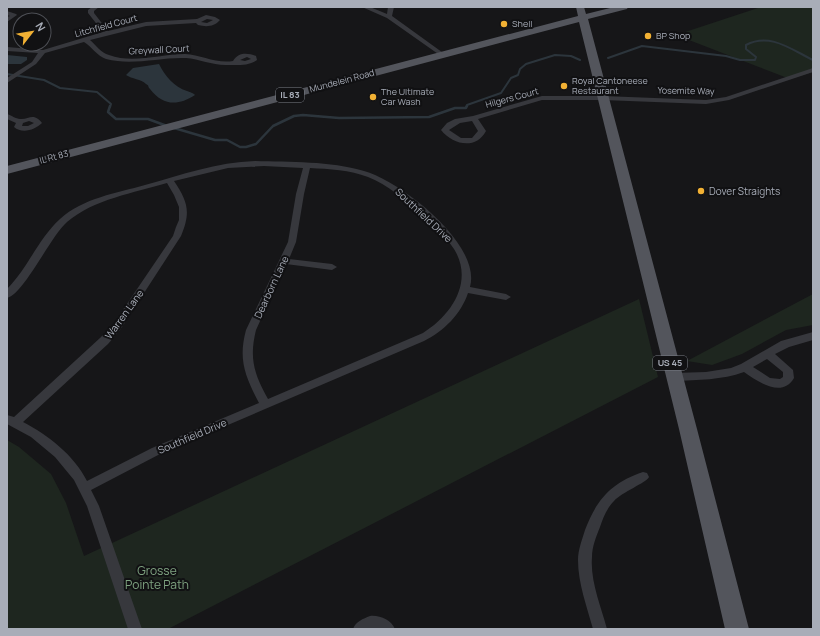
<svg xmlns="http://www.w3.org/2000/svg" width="820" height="636" font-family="Manrope,sans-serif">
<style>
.green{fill:#1e261f}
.water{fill:#2c353c}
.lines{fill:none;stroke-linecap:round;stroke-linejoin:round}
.stream-far1{stroke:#2c353c;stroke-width:2}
.stream{stroke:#2c353c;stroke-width:2.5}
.minor{fill:#37383d;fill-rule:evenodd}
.primary{fill:#53555c;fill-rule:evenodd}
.poi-dot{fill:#f2b134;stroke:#111113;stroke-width:1.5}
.labels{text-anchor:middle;stroke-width:4;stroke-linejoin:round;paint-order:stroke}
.far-poi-label{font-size:9px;fill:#a8adb8;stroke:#111113;text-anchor:start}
.far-street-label{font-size:9px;fill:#a8adb8;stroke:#111113}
.shield{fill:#111113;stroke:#7b7e86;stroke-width:1}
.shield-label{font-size:9px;font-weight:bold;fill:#a8adb8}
.poi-label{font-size:10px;fill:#a8adb8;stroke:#111113;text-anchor:start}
.street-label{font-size:10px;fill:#a8adb8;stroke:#111113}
.near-park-label{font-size:12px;fill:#7fa381;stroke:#111113}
</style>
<rect width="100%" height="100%" fill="#161618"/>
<g class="green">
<path d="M 761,7 L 813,7 L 813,72 L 790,79 L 676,35 Z"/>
<path d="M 813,294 L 813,325 L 786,330 L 742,354 L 712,365 L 687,361 Z"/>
<path d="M 639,299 L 658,377 L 168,629 L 7,629 L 7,440 L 19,447 L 51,474 L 66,503 L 84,556 Z"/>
</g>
<g class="water">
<path d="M 7,55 L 27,57 L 27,60 L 21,64 L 7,64 Z"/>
<path d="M 159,64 C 165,76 174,87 187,91 C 191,93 192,92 195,95 C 178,106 163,106 150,89 C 147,86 150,86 146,84 C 141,79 132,79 126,75 L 133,68 Z"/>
</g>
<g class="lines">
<g class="stream-far1">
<path d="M 608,58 L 642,46 L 726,56 L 740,60 L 755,60 L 756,57 L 746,49 L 746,45 C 770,32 792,50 813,60"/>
<path d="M 7,74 L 44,80 L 60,88 L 97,92 L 111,104 L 110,107"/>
<path d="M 466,107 L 467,105 L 501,93 L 511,78 L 518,75 L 520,69 L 526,64 L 555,55 L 571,56 L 580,60"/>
</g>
<g class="stream">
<path d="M 110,106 L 108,112 L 116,119 L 148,119 L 167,126"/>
<path d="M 174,128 L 215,140 L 227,140 L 240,147 L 246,147 L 256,144 L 273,126 L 294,116 L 303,115 L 339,118 L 429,117 L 455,108 L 466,108 L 467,106"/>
</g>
<g class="minor">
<path d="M 92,7 L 99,7 L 94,11 L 94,13 L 108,31 L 146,22 L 197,19 L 206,15 L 215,17 L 220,20 C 214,27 206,27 198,25 L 196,23 L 146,26 L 90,40 C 96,45 101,53 109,55 C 133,64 160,54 185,54 C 201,55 217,64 233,61 C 239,52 247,53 256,56 L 257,60 C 249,66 237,65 228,65 C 214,66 200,59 186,58 C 159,57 133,66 106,59 C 97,56 92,47 84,42 L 45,53 L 36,64 L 7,83 L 7,78 L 32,62 L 38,53 L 7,51 L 7,47 L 43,50 L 103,32 L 88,13 L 88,10 ZM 207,19 L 213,20 L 207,23 L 201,22 ZM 247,57 L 251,59 L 245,61 L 240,60 Z"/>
<path d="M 362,7 L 370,7 L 387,14 L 388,7 L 394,7 L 392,16 L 446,55 L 441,56 L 387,18 Z"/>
<path d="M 7,11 L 16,14 L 17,15 L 7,22 L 7,17 L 10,16 L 7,15 Z"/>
<path d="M 813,68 L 813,72 L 729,100 L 706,104 L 603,100 L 542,100 L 478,119 L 486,131 C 476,150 453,145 441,130 L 447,123 L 455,119 L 473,116 L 542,96 L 603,96 L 706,100 L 726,97 ZM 472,121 L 478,131 L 472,138 L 461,138 L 449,130 L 460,123 Z"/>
<path d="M 7,114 C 11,115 16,119 20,119 C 29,120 33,112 42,123 C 35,130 22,134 14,127 L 16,123 L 7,119 ZM 29,121 L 34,123 L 28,126 L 22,126 L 23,123 Z"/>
<path d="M 255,161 C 290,162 330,161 364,171 C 400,181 482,244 470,287 L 506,294 L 511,297 L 506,300 L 468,293 C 461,314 444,331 424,341 L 160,454 L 91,490 L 99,506 L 142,629 L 128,629 L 87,506 L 74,480 L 55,457 L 31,437 L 7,424 L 7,415 L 14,417 L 100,338 L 112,326 L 173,236 L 176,227 L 179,220 L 179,207 L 174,195 L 167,183 C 134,193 94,199 67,222 C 50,237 24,294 7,298 L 7,289 C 28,268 38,239 60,219 C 83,198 117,193 145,185 C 181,175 217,162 255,161 ZM 264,166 L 303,168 L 296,194 L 288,242 L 246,330 C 238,360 245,376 259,403 L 152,448 L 87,481 C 74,455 48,435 23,422 L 108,344 L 120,330 L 181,236 C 191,212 188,202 174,181 L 228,168 ZM 310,168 C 329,169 350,170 368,177 C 388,185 404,199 420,213 C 432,224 445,235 454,249 C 474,281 452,315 423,333 L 268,399 C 254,374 249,358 256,330 L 286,264 L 332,270 L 337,267 L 332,264 L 289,259 L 296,242 L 304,194 Z"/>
<path d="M 813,332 L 813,340 L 789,347 L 775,354 L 793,370 L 794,378 C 782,399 757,381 744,372 C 722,380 698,380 674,381 L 670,380 L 669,377 L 670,374 L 674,373 L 706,372 L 731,368 L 741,364 L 781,341 ZM 767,359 L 783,372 L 783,377 L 780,379 L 770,378 L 753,367 Z"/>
<path d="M 643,472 L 647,473 L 649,477 C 646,483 622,492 614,501 C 607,508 603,518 600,527 C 596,537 592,547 592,557 C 590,581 601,606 607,629 L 593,629 C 587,607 578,583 578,560 C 578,550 582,540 585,530 C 597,499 611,483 643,472 Z"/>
<path d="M 370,616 C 380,615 391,620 395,629 L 353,629 C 356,621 363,619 370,616 Z"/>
</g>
<path class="primary" d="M 576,7 L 584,7 L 586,14 L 614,7 L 628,7 L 627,9 L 588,19 L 697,429 L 749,629 L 725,629 L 679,429 L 579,22 L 7,174 L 7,166 L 578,16 Z"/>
</g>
<g class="poi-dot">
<circle cx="504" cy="24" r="4"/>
<circle cx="648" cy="36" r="4"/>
<circle cx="564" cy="86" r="4"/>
<circle cx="373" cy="97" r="4"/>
<circle cx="701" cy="191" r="4"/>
</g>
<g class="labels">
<g class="far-poi-label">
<text x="512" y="27">Shell</text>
<text x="656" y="39">BP Shop</text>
<text x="572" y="84">Royal Cantoneese<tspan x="572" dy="10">Restaurant</tspan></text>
<text x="381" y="95">The Ultimate<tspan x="381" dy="10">Car Wash</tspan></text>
</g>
<g class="far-street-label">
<text transform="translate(106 26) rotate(-15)" y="3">Litchfield Court</text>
<text transform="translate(159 50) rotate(-3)" y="3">Greywall Court</text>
<text transform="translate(342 81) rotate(-15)" y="3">Mundelein Road</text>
<text transform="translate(686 91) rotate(1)" y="3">Yosemite Way</text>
<text transform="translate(512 98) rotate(-15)" y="3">Hilgers Court</text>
<text transform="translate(54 157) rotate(-15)" y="3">IL Rt 83</text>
</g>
<g class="shield">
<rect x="276" y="88" width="28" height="14" rx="3"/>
<rect x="653" y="356" width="34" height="14" rx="3"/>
</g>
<g class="shield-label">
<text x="290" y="98">IL 83</text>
<text x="670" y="366">US 45</text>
</g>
<g class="poi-label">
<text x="709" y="195">Dover Straights</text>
</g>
<g class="street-label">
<text transform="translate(424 215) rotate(43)" y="4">Southfield Drive</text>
<text transform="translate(271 287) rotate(-65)" y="4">Dearborn Lane</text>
<text transform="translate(124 314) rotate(-54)" y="4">Warren Lane</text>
<text transform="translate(192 436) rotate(-23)" y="4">Southfield Drive</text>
</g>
<g class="near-park-label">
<text x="157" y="575">Grosse<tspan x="157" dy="14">Pointe Path</tspan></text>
</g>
</g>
<rect width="820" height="636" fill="none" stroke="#a8adb8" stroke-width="16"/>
<g transform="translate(32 32) rotate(59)"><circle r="19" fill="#111113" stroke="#4d4f55"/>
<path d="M0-3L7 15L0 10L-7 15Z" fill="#f2b134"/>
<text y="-6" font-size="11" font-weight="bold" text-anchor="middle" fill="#a8adb8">N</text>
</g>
</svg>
